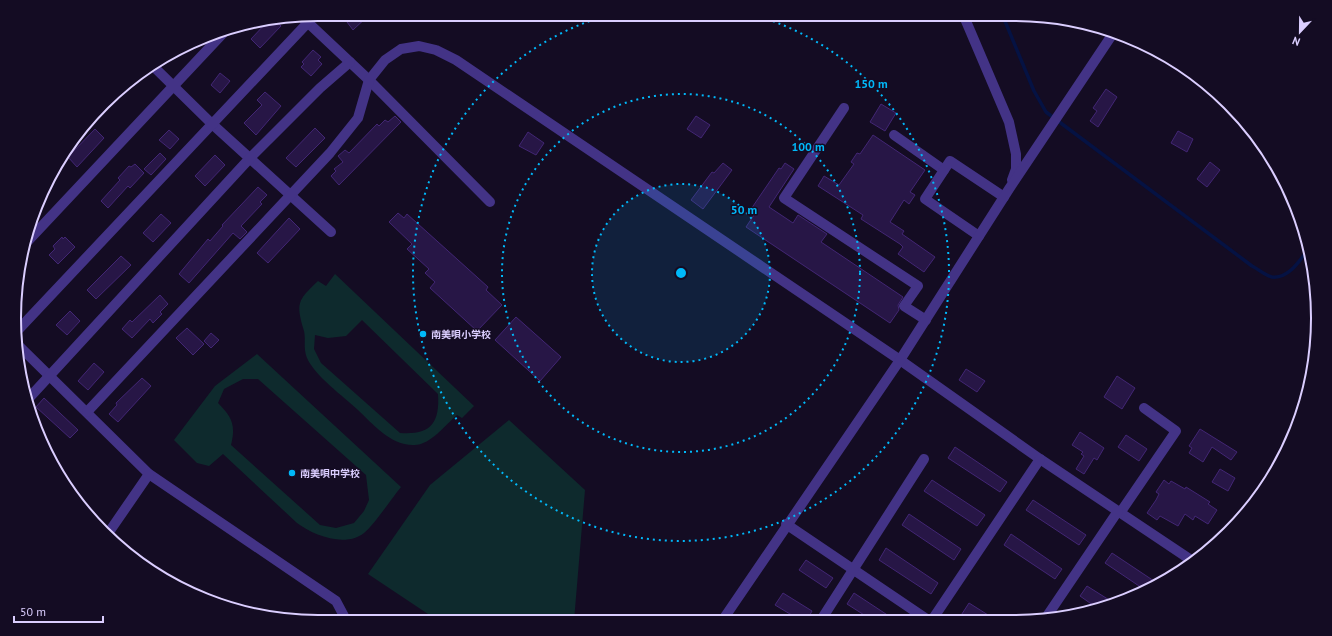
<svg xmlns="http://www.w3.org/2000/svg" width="1332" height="636" font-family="'PT Sans','Noto Sans JP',sans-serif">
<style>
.green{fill:#0e2a2d;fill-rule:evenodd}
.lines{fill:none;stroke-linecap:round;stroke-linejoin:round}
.stream{stroke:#051243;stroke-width:3.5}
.building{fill:#271646;stroke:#422674}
.minor{stroke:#433386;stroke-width:10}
.ring{fill:none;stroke:#00b8f9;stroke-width:2;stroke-dasharray:2 4}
.poi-dot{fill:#00b8f9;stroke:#140c23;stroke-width:1.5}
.labels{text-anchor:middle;stroke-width:3;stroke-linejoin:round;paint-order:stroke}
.poi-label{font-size:10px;font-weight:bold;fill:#dbceff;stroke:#140c23;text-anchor:start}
.rim{fill:none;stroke:#dbceff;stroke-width:2}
.centre{fill:#00b8f9;stroke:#140c23;stroke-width:2}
.ring-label{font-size:12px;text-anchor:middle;font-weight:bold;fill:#00b8f9;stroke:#140c23;stroke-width:3;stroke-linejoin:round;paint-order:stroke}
</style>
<rect width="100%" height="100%" fill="#140c23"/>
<g class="green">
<path d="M 335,274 L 474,406 L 462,418 L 457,415 C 445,425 430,446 413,445 C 390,445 373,424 358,410 C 343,396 315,376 307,358 C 303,348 306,340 304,331 C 296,303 297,301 318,281 L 326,286 ZM 362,320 L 438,394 C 440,424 430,435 400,433 L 321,363 L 314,349 L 315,335 L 328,338 L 346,336 Z"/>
<path d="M 257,354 L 401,487 C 392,498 374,525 364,533 C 345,548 313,535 297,523 L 223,454 L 209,466 L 197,463 L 174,440 L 215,386 ZM 243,379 L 258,379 L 366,475 L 369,500 L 364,511 L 354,523 L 336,528 L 320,525 L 231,445 C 236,425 232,417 218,403 L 224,389 Z"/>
<path d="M 509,420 L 585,490 L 574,621 L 440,622 L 368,574 L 430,485 Z"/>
</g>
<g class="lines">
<path class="stream" d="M 1002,14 L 1034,91 L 1046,112 L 1252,266 C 1258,269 1266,276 1272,277 C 1289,279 1301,259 1309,248"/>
</g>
<g class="building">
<path d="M 341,14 L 370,14 L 353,30 Z"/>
<path d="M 276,21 L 281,26 L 260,48 L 251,39 L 267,22 Z"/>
<path d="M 313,50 L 321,57 L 318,60 L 322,64 L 311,76 L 301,67 L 304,64 L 302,62 Z"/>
<path d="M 220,73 L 230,81 L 220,93 L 211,85 Z"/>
<path d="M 1106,89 L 1117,97 L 1098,127 L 1090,121 L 1097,111 L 1093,108 Z"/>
<path d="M 265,92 L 281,106 L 256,135 L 244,123 L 262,105 L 257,100 Z"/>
<path d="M 881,104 L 896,113 L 885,131 L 870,122 Z"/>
<path d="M 395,116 L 401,122 L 339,185 L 331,176 L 336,171 L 334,169 L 343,162 L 338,156 L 345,150 L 349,153 L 377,124 L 379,126 L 385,120 L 388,122 Z"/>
<path d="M 696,116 L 710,125 L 701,138 L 687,129 Z"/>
<path d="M 315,128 L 325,138 L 296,167 L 286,158 Z"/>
<path d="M 95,129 L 104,138 L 77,167 L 68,157 Z"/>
<path d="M 169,130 L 179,139 L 170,149 L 159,140 Z"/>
<path d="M 1178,131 L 1193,139 L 1187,152 L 1171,143 Z"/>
<path d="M 528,132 L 544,143 L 536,155 L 519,146 Z"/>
<path d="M 873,135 L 925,170 L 910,192 L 915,195 L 909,204 L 904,200 L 890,222 L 904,231 L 902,234 L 935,257 L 924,272 L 898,254 L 903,247 L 900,244 L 861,219 L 863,215 L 818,186 L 824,176 L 839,185 L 854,164 L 851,162 L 857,153 L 860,154 Z"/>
<path d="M 160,153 L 166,159 L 151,175 L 144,169 Z"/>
<path d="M 215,155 L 225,165 L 205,186 L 195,176 Z"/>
<path d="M 1210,162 L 1220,170 L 1207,187 L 1197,179 Z"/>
<path d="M 723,163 L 732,170 L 703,209 L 691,200 L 712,172 L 714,173 Z"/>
<path d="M 785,163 L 794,169 L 769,207 L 793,223 L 798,215 L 827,234 L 821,242 L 903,297 L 898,305 L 899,310 L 890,323 L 746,227 L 754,215 L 749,212 L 779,168 L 781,169 Z"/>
<path d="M 135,164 L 144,173 L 130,188 L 128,186 L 108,208 L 101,201 L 120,180 L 118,178 L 129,166 L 131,167 Z"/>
<path d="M 258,187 L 267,195 L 260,202 L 262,204 L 241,226 L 247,232 L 240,239 L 233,233 L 189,283 L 179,274 L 208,239 L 210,241 L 223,226 L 222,225 Z"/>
<path d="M 398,213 L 404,218 L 407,214 L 488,287 L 486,290 L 502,305 L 477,331 L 430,288 L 435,282 L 425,273 L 429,269 L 407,249 L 412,244 L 389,222 Z"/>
<path d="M 161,214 L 171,223 L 153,242 L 143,233 Z"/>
<path d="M 289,218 L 300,229 L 268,263 L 257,253 Z"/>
<path d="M 62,237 L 63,239 L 65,237 L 75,247 L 58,264 L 49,255 L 55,249 L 53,246 Z"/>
<path d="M 121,256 L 131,265 L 96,299 L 87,290 Z"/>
<path d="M 160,295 L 168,304 L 160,312 L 162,314 L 153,323 L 150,319 L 132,338 L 122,329 L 130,320 L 132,322 Z"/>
<path d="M 70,311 L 80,321 L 67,335 L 56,325 Z"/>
<path d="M 516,317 L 561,357 L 540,381 L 495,340 Z"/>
<path d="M 187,328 L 204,344 L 193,355 L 176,338 Z"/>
<path d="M 211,333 L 219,340 L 211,348 L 204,341 Z"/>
<path d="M 94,363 L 104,372 L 88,390 L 78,381 Z"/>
<path d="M 966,369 L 985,381 L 977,392 L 959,380 Z"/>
<path d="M 1117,376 L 1135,388 L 1122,409 L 1104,397 Z"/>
<path d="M 142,378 L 151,386 L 118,422 L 109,414 L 117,405 L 116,403 Z"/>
<path d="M 44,398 L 78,430 L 70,438 L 36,407 Z"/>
<path d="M 1200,429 L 1237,452 L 1231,460 L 1212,447 L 1203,462 L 1189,453 L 1192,448 L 1189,446 Z"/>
<path d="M 1080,432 L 1104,448 L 1097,460 L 1094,458 L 1084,474 L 1076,469 L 1084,456 L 1081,454 L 1083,452 L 1072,445 Z"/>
<path d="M 1126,435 L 1147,449 L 1139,461 L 1118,447 Z"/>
<path d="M 955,447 L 1007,482 L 1000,492 L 948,458 Z"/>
<path d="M 1220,469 L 1235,478 L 1228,491 L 1212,482 Z"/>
<path d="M 932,480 L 985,515 L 977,526 L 924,491 Z"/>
<path d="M 1164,480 L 1169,484 L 1171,481 L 1185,489 L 1186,487 L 1210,502 L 1208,504 L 1217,510 L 1208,524 L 1195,516 L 1193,520 L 1185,514 L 1178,526 L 1160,516 L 1157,520 L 1147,513 L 1156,500 L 1159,494 L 1156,492 Z"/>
<path d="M 1033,500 L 1086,535 L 1079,545 L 1026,510 Z"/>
<path d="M 909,514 L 961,549 L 954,560 L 902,525 Z"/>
<path d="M 1011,534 L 1062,569 L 1055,579 L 1004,545 Z"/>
<path d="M 886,548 L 938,583 L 931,594 L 879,560 Z"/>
<path d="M 1112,553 L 1157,583 L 1145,590 L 1105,563 Z"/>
<path d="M 806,560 L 833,578 L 826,588 L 799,570 Z"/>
<path d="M 1087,586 L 1114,603 L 1097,608 L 1080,596 Z"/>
<path d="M 783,593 L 812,611 L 807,620 L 800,620 L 775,605 Z"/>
<path d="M 854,593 L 895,620 L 872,620 L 847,604 Z"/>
<path d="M 969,603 L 996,620 L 958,620 Z"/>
</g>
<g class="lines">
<g class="minor">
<path d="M 963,14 L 1009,122 L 1016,154 L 1016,169 L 1012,180"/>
<path d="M 302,17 L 369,80 L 490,202"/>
<path d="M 153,66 L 211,123 L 331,232"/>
<path d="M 844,108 L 784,198 L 918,286 L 904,306 L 926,320"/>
<path d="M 894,135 L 944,170"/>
<path d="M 979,236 L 925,199 L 950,161 L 1004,197"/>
<path d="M 26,243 L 227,29"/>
<path d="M 18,330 L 315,15"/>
<path d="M 17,344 L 149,474 L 336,601 L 344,616 L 344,622"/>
<path d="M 29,398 L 250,158 L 320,88 L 350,62"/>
<path d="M 87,412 L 330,153 L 358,118 L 369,80 L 385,60 L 401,49 L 419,46 L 436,50 L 456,60 L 900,360 L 1040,459 L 1194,562"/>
<path d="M 1120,513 L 1176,431 L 1144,408"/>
<path d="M 786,524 L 928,620"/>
<path d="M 107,535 L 149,474"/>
<path d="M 1045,619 L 1118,511"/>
<path d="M 821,620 L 924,459"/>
<path d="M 932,620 L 1040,459"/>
<path d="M 722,621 L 900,360 L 1009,189 L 1114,32"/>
</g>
</g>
<circle cx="681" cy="273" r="89" fill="#00b8f9" fill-opacity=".12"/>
<g class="ring">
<circle cx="681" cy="273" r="89"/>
<circle cx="681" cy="273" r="179"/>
<path d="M750 14A268 268 0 1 1 612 14"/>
</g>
<g class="poi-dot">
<circle cx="423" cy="334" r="4"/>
<circle cx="292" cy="473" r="4"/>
</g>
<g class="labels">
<g class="poi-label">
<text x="431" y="338">南美唄小学校</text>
<text x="300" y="477">南美唄中学校</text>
</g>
</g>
<path d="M0 0H1332V636H0ZM318 21H1014A297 297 0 0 1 1311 318V318A297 297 0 0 1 1014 615H318A297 297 0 0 1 21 318V318A297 297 0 0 1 318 21Z" fill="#140c23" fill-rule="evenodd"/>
<path class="rim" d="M318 21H1014A297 297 0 0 1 1311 318V318A297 297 0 0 1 1014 615H318A297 297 0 0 1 21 318V318A297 297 0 0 1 318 21Z"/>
<circle cx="681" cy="273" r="6" class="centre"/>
<g class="ring-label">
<text x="871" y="88">150 m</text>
<text x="808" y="151">100 m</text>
<text x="744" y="214">50 m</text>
</g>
<g transform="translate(1300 32) rotate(202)" stroke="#140c23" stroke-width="3" paint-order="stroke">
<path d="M0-3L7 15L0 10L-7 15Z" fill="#dbceff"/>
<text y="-6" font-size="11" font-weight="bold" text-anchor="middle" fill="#dbceff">N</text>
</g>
<path d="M14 616v6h89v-6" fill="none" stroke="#dbceff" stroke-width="2"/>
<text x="20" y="616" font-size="12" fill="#dbceff" stroke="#140c23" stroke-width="3" paint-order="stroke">50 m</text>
</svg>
